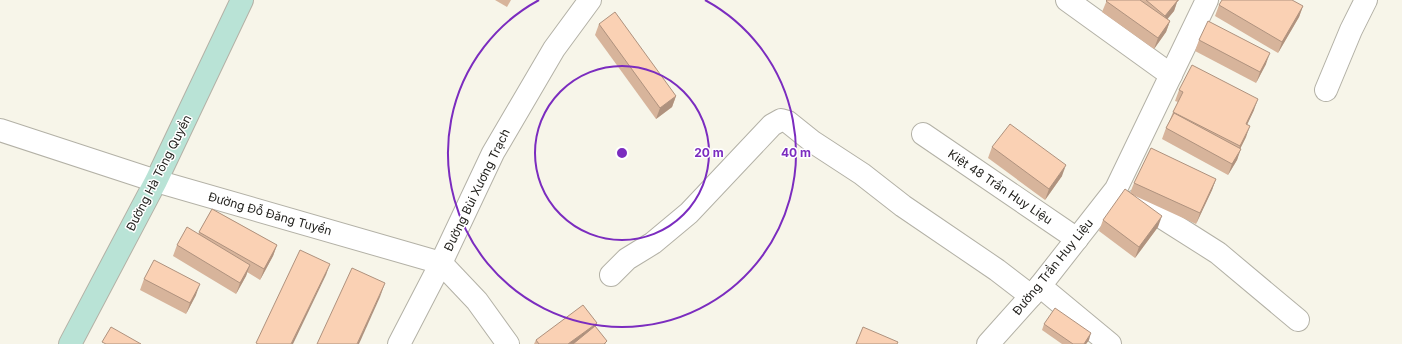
<svg xmlns="http://www.w3.org/2000/svg" width="1402" height="344" font-family="Inter,sans-serif">
<style>
.lines{fill:none;stroke-linecap:round;stroke-linejoin:round}
.street-casing{stroke:#b3b1a6;stroke-width:24}
.secondary-casing{stroke:#b3b1a6;stroke-width:24}
.street{stroke:#fff;stroke-width:22}
.secondary{stroke:#b9e3d6;stroke-width:22}
.wall{fill:#d7b49b}
.shaded-wall{fill:#af927e}
.building{fill:#fad1b4;stroke:#af927e}
.ring{fill:none;stroke:#7b2cbf;stroke-width:2}
.labels{text-anchor:middle;stroke-width:3;stroke-linejoin:round;paint-order:stroke}
.street-label{font-size:12px;fill:#23221e;stroke:#fff}
.centre{fill:#7b2cbf;stroke:#fff;stroke-width:2}
.ring-label{font-size:12px;text-anchor:middle;font-weight:bold;fill:#7b2cbf;stroke:#fff;stroke-width:3;stroke-linejoin:round;paint-order:stroke}
</style>
<rect width="100%" height="100%" fill="#f7f5e9"/>
<g class="lines">
<defs>
<g id="street">
<path d="M 1067,0 L 1171,75"/>
<path d="M 1326,90 L 1351,30 L 1366,0"/>
<path d="M 0,130 L 156,181 L 441,263 L 477,301 L 508,344"/>
<path d="M 923,134 L 1077,239"/>
<path d="M 1136,201 L 1218,253 L 1298,320"/>
<path d="M 611,275 L 627,259 L 653,243 L 689,213 L 772,125 L 781,120 L 788,122 L 813,142 L 862,174 L 903,206 L 997,270 L 1031,296"/>
<path d="M 1040,286 L 1110,344"/>
<path d="M 399,344 L 441,263 L 493,153 L 554,49 L 590,0"/>
<path d="M 988,344 L 1040,286 L 1116,189 L 1207,0"/>
</g>
<path id="secondary" d="M 70,344 L 156,181 L 242,0"/>
</defs>
<use href="#street" class="street-casing"/>
<use href="#secondary" class="secondary-casing"/>
<use href="#street" class="street"/>
<use href="#secondary" class="secondary"/>
</g>
<g class="wall">
<path d="M 495,0 L 511,0 L 507,7 Z"/>
<path d="M 1107,0 L 1179,0 L 1177,2 L 1174,11 L 1167,19 L 1170,21 L 1166,32 L 1154,49 L 1102,12 Z"/>
<path d="M 1219,5 L 1303,6 L 1299,17 L 1278,53 L 1215,16 Z"/>
<path d="M 599,24 L 676,96 L 672,107 L 656,119 L 595,35 Z"/>
<path d="M 1199,40 L 1266,64 L 1256,83 L 1195,51 Z"/>
<path d="M 1179,90 L 1254,110 L 1247,125 L 1246,137 L 1240,149 L 1237,160 L 1228,175 L 1162,139 L 1166,128 L 1169,122 L 1173,112 L 1178,102 L 1175,101 Z"/>
<path d="M 992,147 L 1062,176 L 1045,200 L 988,158 Z"/>
<path d="M 1216,179 L 1212,190 L 1196,224 L 1133,195 L 1158,227 L 1135,258 L 1099,231 L 1103,220 L 1130,193 L 1134,183 Z"/>
<path d="M 212,209 L 277,245 L 273,256 L 260,280 L 247,272 L 246,276 L 236,294 L 173,256 L 177,245 L 198,234 Z"/>
<path d="M 144,279 L 196,295 L 186,314 L 140,290 Z"/>
<path d="M 1044,324 L 1089,340 L 1086,344 L 1062,344 L 1042,330 Z"/>
<path d="M 595,327 L 606,344 L 534,344 L 536,340 Z"/>
</g>
<g class="shaded-wall">
<path d="M 1176,0 L 1179,0 L 1177,2 L 1174,11 L 1161,27 L 1165,16 Z"/>
<path d="M 1303,6 L 1299,17 L 1278,53 L 1282,42 Z"/>
<path d="M 1170,21 L 1166,32 L 1154,49 L 1158,38 Z"/>
<path d="M 1270,53 L 1266,64 L 1256,83 L 1260,72 Z"/>
<path d="M 676,96 L 672,107 L 656,119 L 660,108 Z"/>
<path d="M 1258,99 L 1254,110 L 1242,135 L 1246,124 Z"/>
<path d="M 1250,126 L 1246,137 L 1236,157 L 1240,146 Z"/>
<path d="M 1241,149 L 1237,160 L 1228,175 L 1232,164 Z"/>
<path d="M 1066,165 L 1062,176 L 1045,200 L 1049,189 Z"/>
<path d="M 1216,179 L 1212,190 L 1196,224 L 1200,213 Z"/>
<path d="M 1162,216 L 1158,227 L 1135,258 L 1139,247 Z"/>
<path d="M 277,245 L 273,256 L 260,280 L 264,269 Z"/>
<path d="M 330,264 L 326,275 L 293,344 L 291,344 Z"/>
<path d="M 250,265 L 246,276 L 236,294 L 240,283 Z"/>
<path d="M 385,283 L 380,297 L 359,344 L 357,344 Z"/>
<path d="M 200,284 L 196,295 L 186,314 L 190,303 Z"/>
<path d="M 597,323 L 593,334 L 579,344 L 568,344 Z"/>
<path d="M 1091,333 L 1089,340 L 1086,344 L 1084,344 Z"/>
</g>
<g class="building">
<path d="M 1107,0 L 1140,0 L 1170,21 L 1158,38 L 1106,1 Z"/>
<path d="M 1146,0 L 1178,0 L 1165,16 Z"/>
<path d="M 1222,0 L 1292,0 L 1303,6 L 1282,42 L 1219,5 Z"/>
<path d="M 615,12 L 676,96 L 660,108 L 599,24 Z"/>
<path d="M 1208,21 L 1270,53 L 1260,72 L 1199,40 Z"/>
<path d="M 1192,65 L 1258,99 L 1246,124 L 1250,126 L 1240,146 L 1173,112 L 1183,92 L 1179,90 Z"/>
<path d="M 1174,113 L 1241,149 L 1232,164 L 1166,128 Z"/>
<path d="M 1010,124 L 1066,165 L 1049,189 L 992,147 Z"/>
<path d="M 1151,148 L 1216,179 L 1200,213 L 1134,183 Z"/>
<path d="M 1125,189 L 1162,216 L 1139,247 L 1103,220 Z"/>
<path d="M 212,209 L 277,245 L 264,269 L 199,232 Z"/>
<path d="M 187,227 L 250,265 L 240,283 L 177,245 Z"/>
<path d="M 300,250 L 330,264 L 291,344 L 258,344 L 256,343 Z"/>
<path d="M 154,260 L 200,284 L 190,303 L 144,279 Z"/>
<path d="M 352,268 L 385,283 L 357,344 L 317,344 Z"/>
<path d="M 583,305 L 597,323 L 568,344 L 539,344 L 536,340 Z"/>
<path d="M 1055,308 L 1091,333 L 1084,344 L 1073,344 L 1044,324 Z"/>
<path d="M 595,326 L 607,341 L 604,344 L 573,344 Z"/>
<path d="M 111,327 L 141,344 L 106,344 L 102,342 Z"/>
<path d="M 863,327 L 898,342 L 897,344 L 856,344 Z"/>
</g>
<g class="ring">
<circle cx="622" cy="153" r="87"/>
<path d="M705 0A174 174 0 1 1 539 0"/>
</g>
<g class="labels">
<g class="street-label">
<text transform="translate(159 173) rotate(-63)" y="4">Đường Hà Tông Quyền</text>
<text transform="translate(1000 187) rotate(34)" y="4">Kiệt 48 Trần Huy Liệu</text>
<text transform="translate(477 190) rotate(-64)" y="4">Đường Bùi Xương Trạch</text>
<text transform="translate(270 214) rotate(16)" y="4">Đường Đỗ Đăng Tuyển</text>
<text transform="translate(1053 267) rotate(-51)" y="4">Đường Trần Huy Liệu</text>
</g>
</g>
<circle cx="622" cy="153" r="6" class="centre"/>
<g class="ring-label">
<text x="709" y="157">20 m</text>
<text x="796" y="157">40 m</text>
</g>
</svg>
